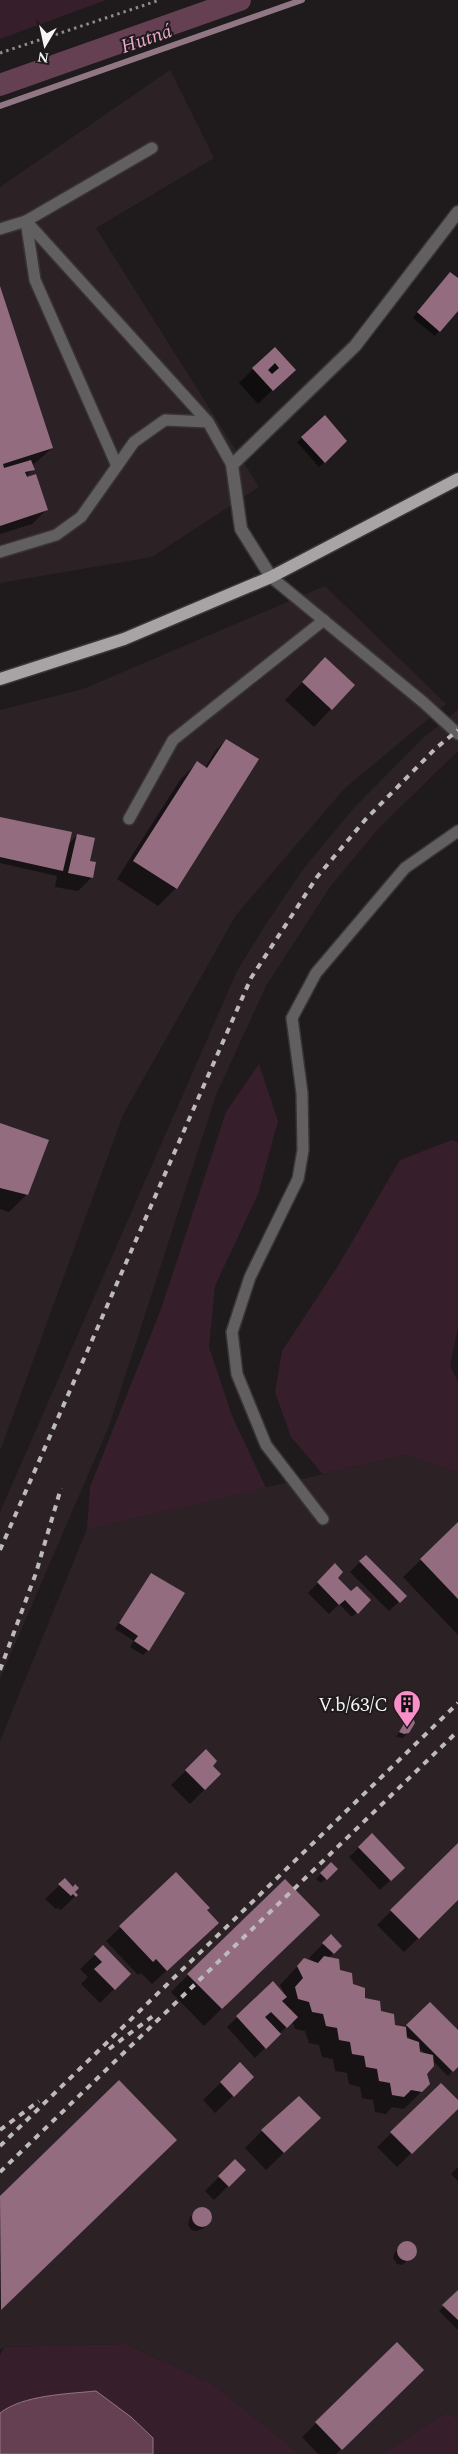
<svg xmlns="http://www.w3.org/2000/svg" width="458" height="2454" font-family="Spectral,serif">
<style>
.built{fill:#2c2226}
.green{fill:#361f2b}
.water{fill:#654053;stroke:#917684}
.shadow{fill:#0007;fill-rule:evenodd}
.lines{fill:none;stroke-linecap:round;stroke-linejoin:round}
.stream{stroke:#917684;stroke-width:6}
.canal{stroke:#654053;stroke-width:22}
.building{fill:#946c80;fill-rule:evenodd}
.lane-casing{stroke:#393436;stroke-width:14}
.street-casing{stroke:#393436;stroke-width:15}
.primary-casing{stroke:#393436;stroke-width:15}
.path{stroke:#8f8b8c;stroke-width:3;stroke-dasharray:2.5 4;stroke-linecap:butt}
.lane{stroke:#615f60;stroke-width:11}
.street{stroke:#615f60;stroke-width:12}
.primary{stroke:#a8a3a5;stroke-width:12}
.rail{stroke:#bdbabb;stroke-width:4;stroke-dasharray:6 6;stroke-linecap:butt}
.labels{text-anchor:middle;stroke-width:4;stroke-linejoin:round;paint-order:stroke}
.poi-label{font-size:19px;fill:#f7f4f5;stroke:#1f1a1c;text-anchor:end}
.water-label{font-size:20px;font-style:italic;fill:#eaa8ca;stroke:#1f1a1c}
</style>
<rect width="100%" height="100%" fill="#1f1a1c"/>
<g class="built">
<path d="M 170,70 L 214,158 L 96,228 L 259,487 L 152,557 L 0,583 L 0,187 Z"/>
<path d="M 325,586 L 446,704 L 344,789 L 236,915 L 123,1115 L 0,1451 L 0,710 L 83,689 Z"/>
<path d="M 458,710 L 458,751 L 377,830 L 330,887 L 266,986 L 216,1095 L 109,1426 L 0,1679 L 0,1512 L 237,971 L 266,924 L 304,868 L 353,809 L 424,737 Z"/>
<path d="M 405,1455 L 458,1472 L 458,2419 L 446,2412 L 382,2454 L 300,2454 L 214,2385 L 126,2344 L 4,2347 L 0,2349 L 0,1741 L 87,1529 Z"/>
</g>
<g class="green">
<path d="M 0,0 L 106,0 L 0,39 Z"/>
<path d="M 259,1064 L 278,1121 L 258,1194 L 215,1286 L 209,1347 L 232,1416 L 266,1488 L 87,1529 L 90,1487 L 161,1309 L 226,1112 Z"/>
<path d="M 452,1140 L 458,1143 L 458,1327 L 450,1366 L 458,1382 L 458,1472 L 405,1455 L 323,1474 L 291,1437 L 275,1392 L 282,1351 L 338,1266 L 400,1160 Z"/>
<path d="M 126,2344 L 214,2385 L 300,2454 L 153,2454 L 153,2438 L 131,2417 L 95,2391 C 67,2394 23,2395 0,2413 L 0,2356 L 4,2347 Z"/>
<path d="M 446,2412 L 458,2419 L 458,2454 L 382,2454 Z"/>
</g>
<path class="water" d="M 96,2391 L 131,2417 L 153,2438 L 153,2454 L 0,2454 L 0,2413 C 23,2395 67,2394 96,2391 Z"/>
<g class="shadow">
<path d="M 445,278 L 458,279 L 458,308 L 435,336 L 413,318 Z"/>
<path d="M 0,289 L 52,448 L 32,466 L 33,469 L 23,479 L 46,510 L 32,524 L 0,534 Z"/>
<path d="M 275,348 L 294,369 L 258,404 L 239,383 Z"/>
<path d="M 302,438 L 346,441 L 319,467 L 297,442 Z"/>
<path d="M 325,659 L 331,709 L 314,727 L 285,700 Z"/>
<path d="M 226,740 L 176,888 L 158,906 L 117,879 L 180,780 L 197,763 L 205,768 L 216,750 Z"/>
<path d="M 0,818 L 68,845 L 77,835 L 89,862 L 92,877 L 78,891 L 55,887 L 57,876 L 0,863 Z"/>
<path d="M 0,1124 L 27,1194 L 9,1212 L 0,1209 Z"/>
<path d="M 458,1524 L 458,1635 L 403,1577 Z"/>
<path d="M 366,1556 L 405,1596 L 389,1611 L 350,1572 Z"/>
<path d="M 335,1565 L 336,1578 L 349,1591 L 369,1600 L 352,1617 L 339,1604 L 329,1614 L 308,1593 Z"/>
<path d="M 151,1574 L 148,1650 L 143,1655 L 130,1647 L 134,1641 L 115,1629 Z"/>
<path d="M 409,1717 L 408,1732 L 403,1738 L 396,1737 Z"/>
<path d="M 206,1751 L 211,1766 L 220,1774 L 190,1804 L 171,1785 Z"/>
<path d="M 372,1835 L 403,1868 L 380,1890 L 349,1857 Z"/>
<path d="M 458,1845 L 458,1899 L 404,1952 L 377,1925 Z"/>
<path d="M 331,1864 L 336,1869 L 321,1883 L 316,1879 Z"/>
<path d="M 176,1874 L 203,1937 L 152,1984 L 141,1973 L 138,1975 L 106,1941 Z"/>
<path d="M 65,1880 L 76,1895 L 61,1910 L 58,1908 L 56,1909 L 45,1899 Z"/>
<path d="M 300,1932 L 204,2026 L 171,1992 L 188,1975 Z"/>
<path d="M 331,1936 L 340,1946 L 328,1959 L 364,1999 L 394,2026 L 405,2028 L 430,2004 L 458,2032 L 458,2065 L 448,2076 L 432,2060 L 425,2073 L 421,2092 L 404,2109 L 392,2107 L 386,2114 L 375,2112 L 373,2100 L 362,2098 L 360,2087 L 349,2084 L 347,2073 L 335,2071 L 333,2059 L 322,2057 L 319,2045 L 309,2043 L 305,2031 L 295,2029 L 292,2021 L 255,2058 L 227,2027 L 273,1983 L 286,1997 L 280,1985 L 304,1959 L 314,1963 L 309,1958 ZM 405,2034 L 413,2041 L 405,2039 ZM 418,2047 L 427,2055 L 419,2053 Z"/>
<path d="M 103,1947 L 129,1974 L 100,2003 L 81,1984 L 88,1977 L 80,1969 Z"/>
<path d="M 240,2064 L 253,2077 L 215,2113 L 203,2100 Z"/>
<path d="M 119,2082 L 158,2157 L 0,2310 L 0,2197 Z"/>
<path d="M 441,2085 L 458,2102 L 458,2107 L 397,2167 L 377,2147 Z"/>
<path d="M 262,2131 L 301,2136 L 266,2170 L 245,2148 Z"/>
<path d="M 235,2161 L 244,2170 L 214,2200 L 205,2191 Z"/>
<path d="M 458,2167 L 458,2181 L 451,2174 Z"/>
<path d="M 201,2208 L 207,2210 L 211,2217 L 203,2229 L 196,2231 L 191,2230 L 188,2224 L 190,2217 Z"/>
<path d="M 405,2243 L 411,2244 L 415,2249 L 414,2255 L 402,2265 L 397,2264 L 393,2258 L 395,2252 Z"/>
<path d="M 458,2292 L 458,2330 L 439,2311 Z"/>
<path d="M 397,2344 L 409,2384 L 336,2454 L 318,2454 L 302,2437 Z"/>
</g>
<g class="lines">
<path class="stream" d="M 0,106 L 302,0"/>
<path class="canal" d="M 0,85 L 240,0"/>
</g>
<g class="building">
<path d="M 450,272 L 458,278 L 458,311 L 440,332 L 417,312 Z"/>
<path d="M 0,286 L 53,448 L 3,464 L 4,468 L 31,460 L 35,470 L 25,472 L 27,477 L 36,474 L 48,510 L 0,526 Z"/>
<path d="M 275,347 L 296,370 L 273,391 L 252,368 ZM 275,363 L 279,368 L 272,374 L 268,370 Z"/>
<path d="M 325,415 L 347,441 L 325,463 L 301,437 Z"/>
<path d="M 325,657 L 355,685 L 332,710 L 302,682 Z"/>
<path d="M 226,739 L 259,759 L 177,889 L 133,861 L 197,761 L 207,768 Z"/>
<path d="M 0,817 L 72,832 L 63,871 L 0,857 Z"/>
<path d="M 77,834 L 95,838 L 90,861 L 96,862 L 93,878 L 68,873 Z"/>
<path d="M 0,1123 L 49,1140 L 28,1195 L 0,1188 Z"/>
<path d="M 458,1522 L 458,1599 L 420,1559 Z"/>
<path d="M 366,1555 L 407,1596 L 400,1603 L 359,1561 Z"/>
<path d="M 335,1563 L 343,1572 L 338,1578 L 351,1591 L 357,1586 L 371,1600 L 358,1614 L 345,1600 L 339,1605 L 317,1582 Z"/>
<path d="M 151,1573 L 185,1593 L 149,1651 L 134,1641 L 138,1636 L 119,1623 Z"/>
<path d="M 409,1715 L 413,1718 L 415,1723 L 409,1733 L 404,1734 L 399,1732 Z"/>
<path d="M 206,1749 L 217,1761 L 213,1766 L 221,1774 L 205,1790 L 185,1770 Z"/>
<path d="M 372,1833 L 405,1868 L 391,1881 L 358,1847 Z"/>
<path d="M 458,1843 L 458,1900 L 419,1939 L 390,1910 Z"/>
<path d="M 331,1862 L 338,1869 L 327,1880 L 320,1873 Z"/>
<path d="M 176,1872 L 210,1908 L 207,1910 L 219,1923 L 167,1971 L 156,1959 L 153,1962 L 119,1926 Z"/>
<path d="M 65,1878 L 73,1887 L 75,1884 L 79,1888 L 75,1892 L 78,1895 L 76,1897 L 73,1894 L 71,1896 L 58,1884 Z"/>
<path d="M 285,1879 L 320,1915 L 222,2009 L 187,1974 Z"/>
<path d="M 331,1934 L 342,1946 L 334,1954 L 322,1943 Z"/>
<path d="M 103,1945 L 131,1974 L 115,1990 L 94,1969 L 102,1962 L 94,1954 Z"/>
<path d="M 324,1956 L 339,1959 L 340,1970 L 352,1973 L 353,1984 L 365,1988 L 365,1998 L 380,2001 L 381,2011 L 394,2014 L 395,2025 L 406,2027 L 407,2038 L 419,2042 L 420,2052 L 433,2055 L 434,2066 L 427,2074 L 430,2084 L 422,2092 L 411,2090 L 404,2097 L 392,2095 L 390,2083 L 379,2081 L 377,2069 L 366,2067 L 364,2056 L 352,2054 L 350,2042 L 339,2040 L 337,2028 L 326,2026 L 323,2014 L 312,2012 L 309,2002 L 298,1999 L 295,1987 L 303,1978 L 297,1966 L 304,1958 L 318,1963 Z"/>
<path d="M 273,1981 L 287,1997 L 282,2001 L 298,2017 L 287,2028 L 271,2012 L 265,2017 L 281,2034 L 266,2049 L 236,2016 Z"/>
<path d="M 430,2002 L 458,2030 L 458,2067 L 453,2072 L 406,2025 Z"/>
<path d="M 240,2062 L 254,2077 L 234,2097 L 220,2082 Z"/>
<path d="M 119,2080 L 177,2140 L 1,2310 L 0,2196 Z"/>
<path d="M 441,2083 L 458,2100 L 458,2109 L 412,2154 L 390,2132 Z"/>
<path d="M 299,2096 L 321,2118 L 284,2153 L 261,2130 Z"/>
<path d="M 235,2159 L 246,2170 L 229,2187 L 218,2176 Z"/>
<circle cx="202" cy="2217" r="10"/>
<circle cx="407" cy="2251" r="10"/>
<path d="M 458,2290 L 458,2320 L 442,2305 Z"/>
<path d="M 397,2342 L 424,2370 L 342,2450 L 315,2422 Z"/>
</g>
<g class="lines">
<defs>
<g id="lane">
<path d="M 152,148 L 26,221 L 208,422"/>
<path d="M 0,229 L 26,221 L 35,280 L 117,466"/>
<path d="M 0,552 L 56,535 L 81,517 L 134,442 L 165,420 L 208,422 L 232,465"/>
<path d="M 271,577 L 423,702 L 458,734"/>
<path d="M 129,819 L 173,740 L 324,620"/>
<path d="M 323,1519 L 266,1445 L 237,1374 L 232,1332 L 250,1277 L 298,1179 L 303,1150 L 302,1093 L 292,1018 L 316,973 L 405,868 L 458,831"/>
</g>
<path id="street" d="M 271,577 L 241,529 L 232,465 L 355,346 L 458,212"/>
<path id="primary" d="M 0,679 L 124,639 L 271,577 L 458,479"/>
</defs>
<use href="#lane" class="lane-casing"/>
<use href="#street" class="street-casing"/>
<use href="#primary" class="primary-casing"/>
<path class="path" d="M 0,53 L 160,0"/>
<use href="#lane" class="lane"/>
<use href="#street" class="street"/>
<use href="#primary" class="primary"/>
<g class="rail">
<path d="M 0,1550 L 251,978 L 317,877 L 365,820 L 435,749 L 458,730"/>
<path d="M 0,1670 L 36,1573 L 61,1488"/>
<path d="M 109,2049 L 153,2016"/>
<path d="M 0,2130 L 39,2101"/>
<path d="M 0,2146 L 458,1703"/>
<path d="M 0,2172 L 458,1731"/>
</g>
</g>
<defs>
<symbol id="building-pin" viewBox="-11 -11 22 30"><path d="M0 17L-7.5 6A9.5 9.5 0 1 1 7.5 6Z" fill="#f98fc9" stroke="#1f1a1c"/><path d="M-4-6H4V6H1V3H-1V6H-4ZM-2.5-4.3h1.7v1.8h-1.7ZM.8-4.3h1.7v1.8H.8ZM-2.5-1h1.7V.8h-1.7ZM.8-1h1.7V.8H.8Z" fill="#111"/></symbol>
</defs>
<g fill-rule="evenodd">
<use href="#building-pin" x="391" y="1688" width="32" height="43"/>
</g>
<g class="labels">
<g class="poi-label">
<text x="388" y="1711">V.b/63/C</text>
</g>
<g class="water-label">
<text transform="translate(146 38) rotate(-19)" y="7">Hutná</text>
</g>
</g>
<g transform="translate(45 45) rotate(189)" stroke="#1f1a1c" stroke-width="4" paint-order="stroke">
<path d="M0-4L9 19L0 12L-9 19Z" fill="#f7f4f5"/>
<text y="-8" font-size="14" font-weight="bold" text-anchor="middle" fill="#f7f4f5">N</text>
</g>
</svg>
